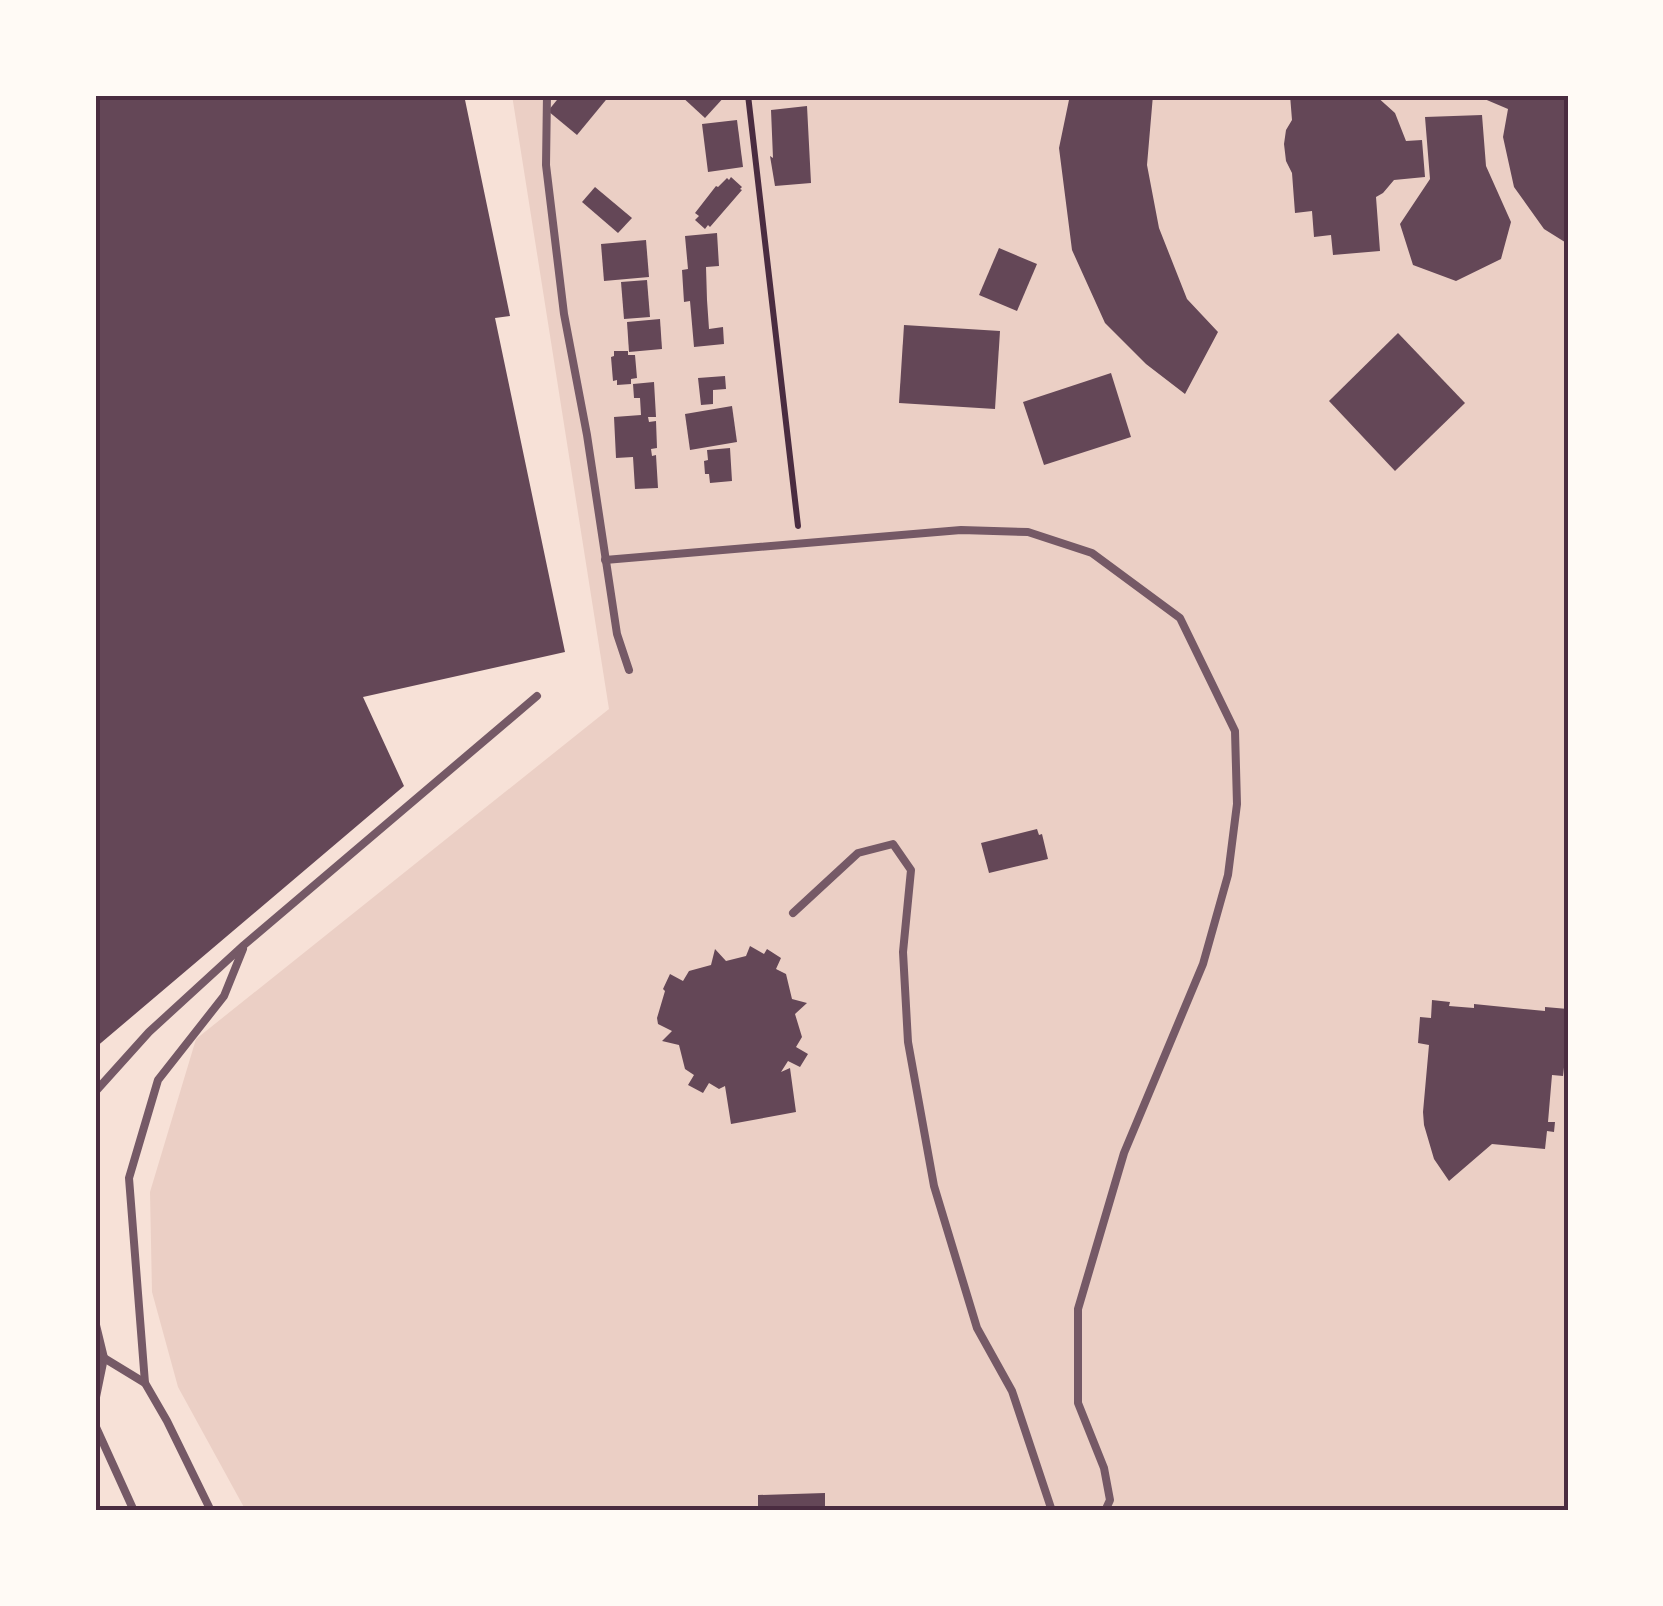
<svg xmlns="http://www.w3.org/2000/svg" width="1663" height="1606" font-family="'IBM Plex Sans',sans-serif">
<style>
.green{fill:#ebcfc5}
.building{fill:#644757}
.lines{fill:none;stroke-linecap:round;stroke-linejoin:round}
.path{stroke:#4a2c40;stroke-width:6}
.service{stroke:#755966;stroke-width:8}
.neatline{fill:none;stroke:#4a2c40;stroke-width:4}
</style>
<rect width="100%" height="100%" fill="#f7e1d7"/>
<path class="green" d="M 512,95 L 1568,95 L 1568,1511 L 246,1511 L 178,1387 L 152,1292 L 150,1192 L 196,1039 L 609,709 Z"/>
<g class="building">
<path d="M 95,95 L 464,95 L 510,316 L 495,318 L 565,652 L 363,697 L 404,786 L 95,1048 Z"/>
<path d="M 561,95 L 610,95 L 577,135 L 548,111 Z"/>
<path d="M 680,95 L 726,95 L 705,118 Z"/>
<path d="M 1070,95 L 1153,95 L 1147,165 L 1159,228 L 1187,299 L 1218,332 L 1185,394 L 1146,364 L 1105,323 L 1072,250 L 1059,148 Z"/>
<path d="M 1290,95 L 1375,95 L 1395,113 L 1406,141 L 1422,140 L 1425,177 L 1394,180 L 1383,193 L 1376,197 L 1380,251 L 1333,255 L 1331,235 L 1314,237 L 1312,211 L 1295,213 L 1292,173 L 1286,161 L 1284,144 L 1286,130 L 1292,120 Z"/>
<path d="M 1475,95 L 1568,95 L 1568,244 L 1544,229 L 1514,187 L 1503,137 L 1508,109 Z"/>
<path d="M 807,106 L 811,183 L 775,186 L 770,156 L 773,158 L 771,110 Z"/>
<path d="M 1482,115 L 1486,166 L 1511,222 L 1501,259 L 1456,281 L 1413,265 L 1400,224 L 1430,179 L 1425,117 Z"/>
<path d="M 737,120 L 743,167 L 708,172 L 702,124 Z"/>
<path d="M 731,177 L 742,187 L 740,189 L 742,190 L 710,227 L 708,225 L 705,229 L 695,220 L 699,216 L 695,213 L 716,186 L 718,187 L 727,178 L 729,180 Z"/>
<path d="M 595,187 L 632,218 L 618,233 L 582,202 Z"/>
<path d="M 717,233 L 719,266 L 706,267 L 707,300 L 709,329 L 723,327 L 724,344 L 694,347 L 690,301 L 684,302 L 682,270 L 688,269 L 685,236 Z"/>
<path d="M 646,240 L 649,277 L 604,281 L 601,244 Z"/>
<path d="M 999,248 L 1037,264 L 1017,311 L 979,295 Z"/>
<path d="M 647,280 L 650,317 L 624,319 L 621,282 Z"/>
<path d="M 660,319 L 662,349 L 629,352 L 627,322 Z"/>
<path d="M 904,325 L 1000,331 L 995,409 L 899,403 Z"/>
<path d="M 1398,333 L 1465,403 L 1395,471 L 1329,401 Z"/>
<path d="M 614,351 L 628,351 L 628,355 L 635,355 L 637,378 L 631,379 L 631,384 L 617,385 L 617,380 L 613,381 L 611,357 L 614,356 Z"/>
<path d="M 1111,373 L 1131,437 L 1044,465 L 1023,402 Z"/>
<path d="M 725,376 L 726,389 L 713,390 L 713,404 L 701,405 L 698,378 Z"/>
<path d="M 654,382 L 656,417 L 648,417 L 649,422 L 656,421 L 657,448 L 651,449 L 652,456 L 656,455 L 658,488 L 635,489 L 633,457 L 616,458 L 614,417 L 641,415 L 640,398 L 634,398 L 633,384 Z"/>
<path d="M 732,406 L 737,442 L 690,450 L 685,414 Z"/>
<path d="M 730,448 L 732,481 L 710,483 L 709,474 L 705,474 L 704,461 L 708,460 L 707,450 Z"/>
<path d="M 1037,829 L 1039,835 L 1042,834 L 1048,859 L 989,873 L 981,843 Z"/>
<path d="M 750,946 L 764,954 L 767,949 L 781,958 L 776,969 L 786,974 L 792,999 L 807,1003 L 795,1014 L 802,1037 L 796,1047 L 808,1054 L 800,1067 L 788,1061 L 781,1072 L 790,1068 L 796,1112 L 731,1124 L 725,1086 L 719,1089 L 709,1083 L 703,1093 L 688,1085 L 694,1075 L 685,1069 L 679,1045 L 662,1041 L 672,1031 L 658,1024 L 657,1018 L 665,991 L 663,989 L 670,974 L 683,981 L 689,971 L 711,965 L 715,949 L 726,961 L 746,956 Z"/>
<path d="M 1432,1000 L 1450,1002 L 1449,1006 L 1474,1008 L 1474,1004 L 1545,1011 L 1545,1007 L 1568,1009 L 1568,1048 L 1566,1050 L 1563,1076 L 1552,1075 L 1548,1122 L 1555,1122 L 1554,1132 L 1547,1131 L 1545,1149 L 1492,1144 L 1449,1181 L 1434,1159 L 1424,1125 L 1423,1112 L 1429,1045 L 1418,1043 L 1420,1017 L 1431,1018 Z"/>
<path d="M 825,1493 L 825,1511 L 758,1511 L 758,1495 Z"/>
</g>
<g class="lines">
<path class="path" d="M 748,95 L 798,526"/>
<g class="service">
<path d="M 547,95 L 546,165 L 564,314 L 587,435 L 617,634 L 629,670"/>
<path d="M 605,560 L 961,530 L 1028,532 L 1092,553 L 1180,618 L 1235,731 L 1237,804 L 1228,875 L 1203,964 L 1124,1153 L 1078,1309 L 1078,1403 L 1104,1468 L 1110,1500 L 1105,1511"/>
<path d="M 793,913 L 858,853 L 893,844 L 911,870 L 903,952 L 908,1042 L 934,1186 L 977,1328 L 1012,1391 L 1052,1511"/>
<path d="M 95,1092 L 149,1032 L 244,945 L 537,696"/>
<path d="M 95,1321 L 104,1358 L 95,1402"/>
<path d="M 104,1358 L 145,1383 L 167,1421 L 211,1511"/>
<path d="M 145,1383 L 129,1178 L 158,1080 L 224,996 L 243,949"/>
<path d="M 95,1425 L 134,1511"/>
</g>
</g>
<rect width="1663" height="1606" fill="none" stroke="#fffaf5" stroke-width="195"/>
<rect x="98" y="98" width="1468" height="1410" class="neatline"/>
</svg>
